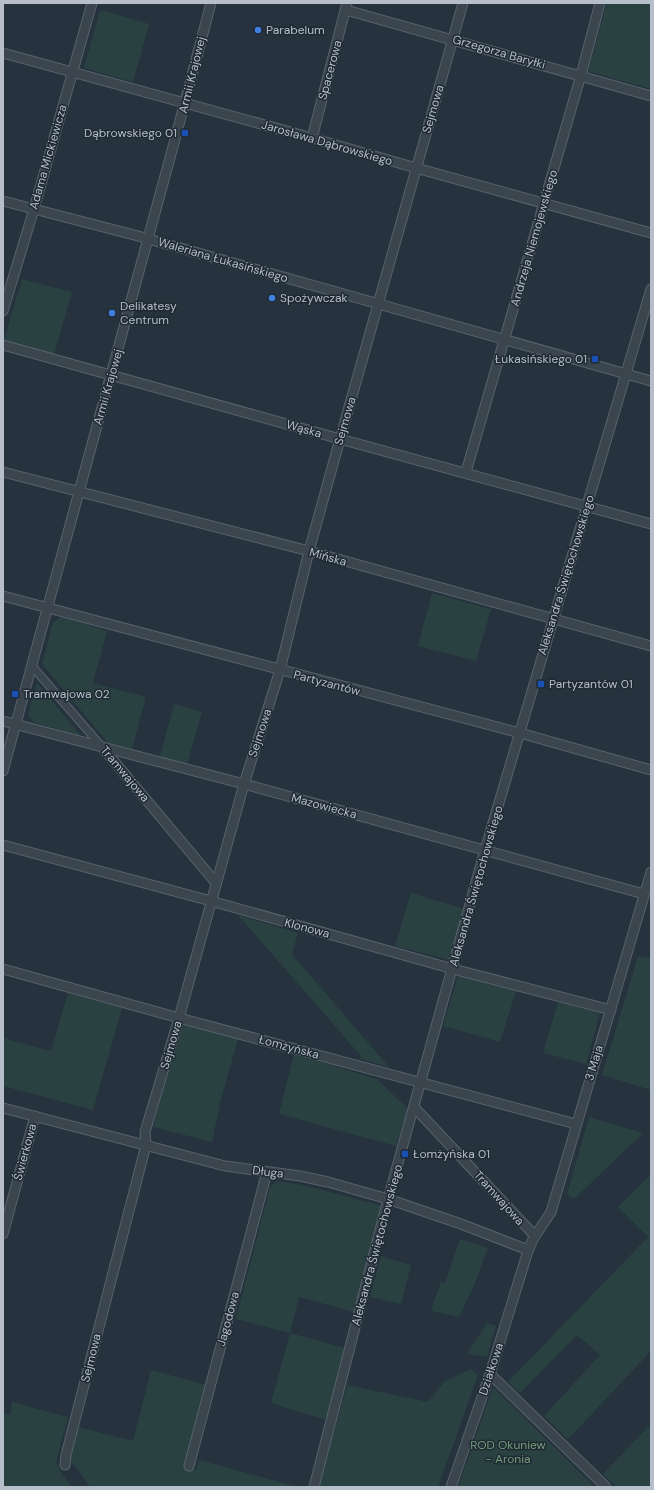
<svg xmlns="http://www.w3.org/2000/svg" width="654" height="1490" font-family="'DM Sans',sans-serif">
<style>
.green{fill:#294140}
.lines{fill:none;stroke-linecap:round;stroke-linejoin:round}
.pedestrian-casing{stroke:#58626c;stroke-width:9}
.minor-casing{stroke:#58626c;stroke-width:11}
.pedestrian{stroke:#3a454e;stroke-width:7}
.minor{stroke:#3a454e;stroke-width:9}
.shop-dot{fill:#3f7fe0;stroke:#1f2a33;stroke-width:1.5}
.transit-dot{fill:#1a4fb4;stroke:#1f2a33;stroke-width:1.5}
.labels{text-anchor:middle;stroke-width:3;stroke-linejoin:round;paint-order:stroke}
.poi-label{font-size:12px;fill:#b6bfc9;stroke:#1f2a33;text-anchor:start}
.street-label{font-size:12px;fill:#b6bfc9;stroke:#1f2a33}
.park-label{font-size:12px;fill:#759d7a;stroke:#1f2a33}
</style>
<rect width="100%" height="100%" fill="#26333e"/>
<g class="green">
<path d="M 607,3 L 651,3 L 651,89 L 588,71 Z"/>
<path d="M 100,10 L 149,24 L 133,82 L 84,68 Z"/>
<path d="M 22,279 L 72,292 L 54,355 L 6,342 L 4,340 Z"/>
<path d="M 432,593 L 491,609 L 476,661 L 418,646 Z"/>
<path d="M 62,617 L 107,631 L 93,683 L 146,697 L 132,749 L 108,743 L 42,664 L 53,622 Z"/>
<path d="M 37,683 L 82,737 L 33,722 L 28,714 Z"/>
<path d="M 174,704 L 202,712 L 187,764 L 160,757 Z"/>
<path d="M 411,893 L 465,909 L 449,960 L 395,946 Z"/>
<path d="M 238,915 L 298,933 L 292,954 L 389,1067 L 360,1059 L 361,1056 Z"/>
<path d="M 638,956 L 651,958 L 651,1090 L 602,1075 Z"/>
<path d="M 458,976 L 516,991 L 500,1042 L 443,1026 Z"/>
<path d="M 68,993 L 122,1008 L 93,1110 L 3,1086 L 3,1038 L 51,1051 Z"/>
<path d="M 558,1002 L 600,1013 L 586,1064 L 543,1053 Z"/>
<path d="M 182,1024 L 238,1039 L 221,1099 L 212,1142 L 153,1127 Z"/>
<path d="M 294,1054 L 377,1079 L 408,1109 L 396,1146 L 279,1114 Z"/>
<path d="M 589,1117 L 643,1133 L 574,1199 L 567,1194 Z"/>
<path d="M 651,1174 L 651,1351 L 568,1439 L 544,1416 L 600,1355 L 577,1335 L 520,1393 L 508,1382 L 648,1237 L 618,1207 Z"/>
<path d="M 276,1181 C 312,1185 347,1197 382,1206 L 354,1312 L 299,1297 L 290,1333 L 345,1348 L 326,1420 L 271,1403 L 290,1333 L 236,1319 L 270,1187 Z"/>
<path d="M 460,1239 L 488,1248 L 474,1286 L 459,1317 L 431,1311 L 441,1281 L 445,1283 Z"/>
<path d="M 381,1256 L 411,1265 L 401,1304 L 370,1297 Z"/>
<path d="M 487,1323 L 496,1326 L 487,1357 L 467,1354 Z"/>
<path d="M 470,1369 L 478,1375 L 438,1487 L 319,1487 L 347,1385 L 428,1402 L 444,1382 Z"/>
<path d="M 151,1370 L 206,1385 L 186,1466 L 196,1470 L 199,1460 L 298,1487 L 90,1487 L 70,1459 L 78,1427 L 133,1441 Z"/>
<path d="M 493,1387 L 595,1487 L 458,1487 Z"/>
<path d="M 12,1402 L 68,1417 L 56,1462 L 61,1473 L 72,1487 L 3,1487 L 3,1413 L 10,1414 Z"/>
<path d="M 651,1424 L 651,1487 L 617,1487 L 603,1474 Z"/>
</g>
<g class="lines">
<defs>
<path id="pedestrian" d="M 32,666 L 102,747"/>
<g id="minor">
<path d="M 346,10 L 651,96"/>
<path d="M 3,53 L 312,138 L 416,168 L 651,233"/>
<path d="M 312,138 L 347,3"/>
<path d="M 3,201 L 138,236 L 651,381"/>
<path d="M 3,311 L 34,209 L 92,3"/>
<path d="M 3,345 L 340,439 L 651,524"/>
<path d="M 3,472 L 309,551 L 651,646"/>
<path d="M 466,472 L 581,75 L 600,3"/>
<path d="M 3,596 L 520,733 L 651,770"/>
<path d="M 3,721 L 244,784 L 644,894"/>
<path d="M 102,747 L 216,883"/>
<path d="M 3,771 L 177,132 L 211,3"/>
<path d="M 3,845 L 211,901 L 453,969 L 611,1010"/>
<path d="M 3,969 L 179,1018 L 576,1124"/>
<path d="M 414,1107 L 535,1236"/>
<path d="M 3,1108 L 225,1166 L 300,1176 L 328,1182 L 388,1199 L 461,1224 L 528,1250"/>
<path d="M 3,1234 L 35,1116"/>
<path d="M 490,1374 L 606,1487"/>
<path d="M 65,1465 L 66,1455 L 146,1145 L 145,1132 L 179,1018 L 244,784 L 280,670 L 309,551 L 340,439 L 463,3"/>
<path d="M 189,1466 L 267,1172"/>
<path d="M 314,1487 L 388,1199 L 485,850 L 651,289"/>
<path d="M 451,1487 L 490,1374 L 527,1254 L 533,1239 L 551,1212 L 651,872"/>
</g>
</defs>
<use href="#pedestrian" class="pedestrian-casing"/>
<use href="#minor" class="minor-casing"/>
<use href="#pedestrian" class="pedestrian"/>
<use href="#minor" class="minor"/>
</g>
<g class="shop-dot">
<circle cx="258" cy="30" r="4"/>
<circle cx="272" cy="298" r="4"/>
<circle cx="112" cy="313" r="4"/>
</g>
<g class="transit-dot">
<rect x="181" y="129" width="8" height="8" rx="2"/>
<rect x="591" y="355" width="8" height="8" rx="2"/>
<rect x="537" y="680" width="8" height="8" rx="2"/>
<rect x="11" y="690" width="8" height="8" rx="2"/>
<rect x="401" y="1150" width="8" height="8" rx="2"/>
</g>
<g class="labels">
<g class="poi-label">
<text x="266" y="34">Parabelum</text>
<text x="177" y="137" text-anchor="end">Dąbrowskiego 01</text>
<text x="280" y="302">Spożywczak</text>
<text x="120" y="310">Delikatesy<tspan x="120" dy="14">Centrum</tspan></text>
<text x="587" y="363" text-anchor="end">Łukasińskiego 01</text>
<text x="549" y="688">Partyzantów 01</text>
<text x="23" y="698">Tramwajowa 02</text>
<text x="413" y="1158">Łomżyńska 01</text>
</g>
<g class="street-label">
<text transform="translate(499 52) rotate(16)" y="4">Grzegorza Baryłki</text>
<text transform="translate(330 70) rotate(-75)" y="4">Spacerowa</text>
<text transform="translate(192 75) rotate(-76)" y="4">Armii Krajowej</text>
<text transform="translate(433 109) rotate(-74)" y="4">Sejmowa</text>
<text transform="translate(327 143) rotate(16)" y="4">Jarosława Dąbrowskiego</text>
<text transform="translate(48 157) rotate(-74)" y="4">Adama Mickiewicza</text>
<text transform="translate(534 238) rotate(-74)" y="4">Andrzeja Niemojewskiego</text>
<text transform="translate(223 260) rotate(16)" y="4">Waleriana Łukasińskiego</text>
<text transform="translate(108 387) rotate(-74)" y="4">Armii Krajowej</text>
<text transform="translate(345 421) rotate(-74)" y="4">Sejmowa</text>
<text transform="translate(304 429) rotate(16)" y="4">Wąska</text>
<text transform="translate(328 557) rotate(16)" y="4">Mińska</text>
<text transform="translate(566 575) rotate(-73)" y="4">Aleksandra Świętochowskiego</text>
<text transform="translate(327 683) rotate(15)" y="4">Partyzantów</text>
<text transform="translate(260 733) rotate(-72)" y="4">Sejmowa</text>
<text transform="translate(125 774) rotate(50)" y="4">Tramwajowa</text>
<text transform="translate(324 806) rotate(15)" y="4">Mazowiecka</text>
<text transform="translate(476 886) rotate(-74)" y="4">Aleksandra Świętochowskiego</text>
<text transform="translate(307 928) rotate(15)" y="4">Klonowa</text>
<text transform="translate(171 1045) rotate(-74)" y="4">Sejmowa</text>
<text transform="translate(289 1047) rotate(15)" y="4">Łomżyńska</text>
<text transform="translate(594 1063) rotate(-73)" y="4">3 Maja</text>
<text transform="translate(25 1152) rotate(-75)" y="4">Świerkowa</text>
<text transform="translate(268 1172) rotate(7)" y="4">Długa</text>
<text transform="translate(499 1198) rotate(48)" y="4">Tramwajowa</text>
<text transform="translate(377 1245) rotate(-75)" y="4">Aleksandra Świętochowskiego</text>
<text transform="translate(228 1319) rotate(-75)" y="4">Jagodowa</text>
<text transform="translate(91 1358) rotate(-76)" y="4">Sejmowa</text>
<text transform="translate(491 1369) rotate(-72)" y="4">Działkowa</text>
</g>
<g class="park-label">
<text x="508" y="1449">ROD Okuniew<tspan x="508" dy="14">- Aronia</tspan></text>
</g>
</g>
<rect width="654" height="1490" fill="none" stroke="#b6bfc9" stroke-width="8"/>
</svg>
